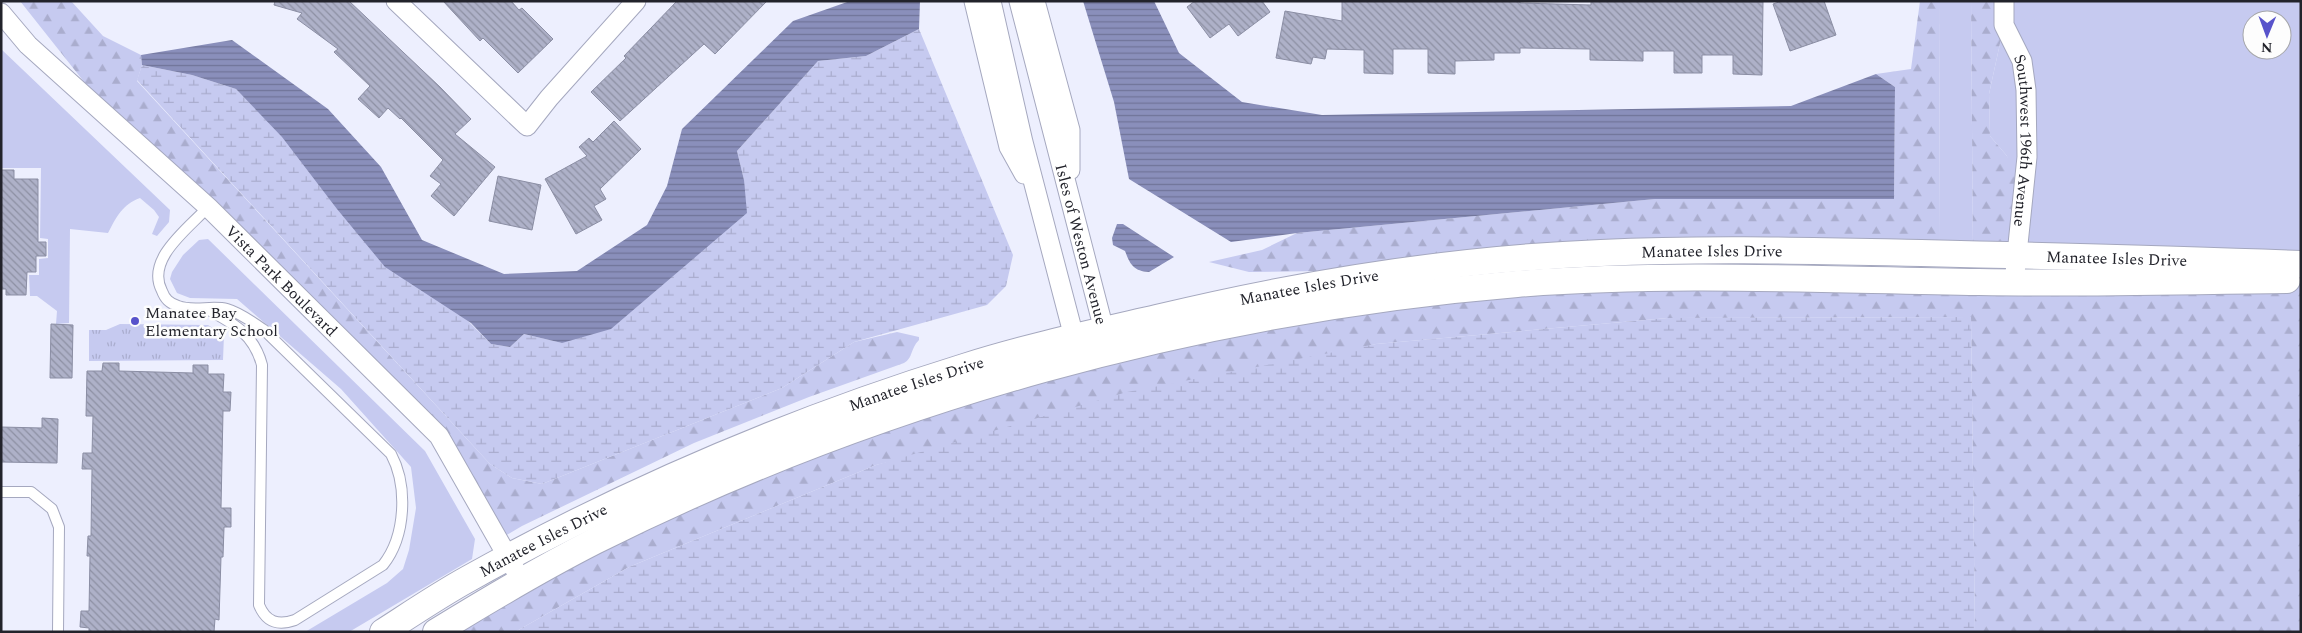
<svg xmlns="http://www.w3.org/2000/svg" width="2302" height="633" font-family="Spectral,serif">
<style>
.grass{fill:#c6caf0;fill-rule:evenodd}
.forest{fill:url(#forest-firs)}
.wetland{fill:url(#wetland-marsh)}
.park{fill:url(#park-tufts)}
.water{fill:url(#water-rules)}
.building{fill:url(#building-back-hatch);stroke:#8b8ea4}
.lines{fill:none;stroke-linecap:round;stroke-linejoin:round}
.lane-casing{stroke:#a5a8bf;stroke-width:12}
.street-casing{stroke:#a5a8bf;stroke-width:21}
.secondary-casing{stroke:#a5a8bf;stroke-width:28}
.lane{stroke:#fff;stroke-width:10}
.street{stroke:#fff;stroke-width:19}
.secondary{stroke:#fff;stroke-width:26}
.poi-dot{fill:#5853cb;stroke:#fdfdfd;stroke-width:2}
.labels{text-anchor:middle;stroke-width:5;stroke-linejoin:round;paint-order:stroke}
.street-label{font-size:16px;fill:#22232b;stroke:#fdfdfd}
.poi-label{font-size:16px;fill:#22232b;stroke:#fdfdfd;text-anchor:start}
</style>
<defs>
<pattern id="forest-firs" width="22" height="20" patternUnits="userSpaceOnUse" patternTransform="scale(1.25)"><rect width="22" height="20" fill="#c6caf0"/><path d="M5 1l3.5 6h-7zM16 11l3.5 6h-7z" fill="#aaadce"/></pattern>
<pattern id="wetland-marsh" width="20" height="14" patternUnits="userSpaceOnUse" patternTransform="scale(1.25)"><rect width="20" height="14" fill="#c6caf0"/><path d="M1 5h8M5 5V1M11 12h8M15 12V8" fill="none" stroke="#aaadce"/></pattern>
<pattern id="park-tufts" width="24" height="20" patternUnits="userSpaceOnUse" patternTransform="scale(1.25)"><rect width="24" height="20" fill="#c6caf0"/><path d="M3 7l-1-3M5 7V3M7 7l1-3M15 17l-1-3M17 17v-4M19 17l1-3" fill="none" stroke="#aaadce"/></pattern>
<pattern id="water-rules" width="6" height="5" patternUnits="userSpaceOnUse" patternTransform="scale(1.25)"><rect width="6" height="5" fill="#8a8fbb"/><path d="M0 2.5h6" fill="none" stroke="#707498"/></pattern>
<pattern id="building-back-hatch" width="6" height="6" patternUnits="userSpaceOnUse" patternTransform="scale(1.25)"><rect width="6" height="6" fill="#aeb1c8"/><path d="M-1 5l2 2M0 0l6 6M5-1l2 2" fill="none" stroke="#8d90a3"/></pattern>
</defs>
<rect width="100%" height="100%" fill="#edeffe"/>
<g class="grass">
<path d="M 1939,1 L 1971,1 L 1973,255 L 1940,254 Z"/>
<path d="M 2004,1 L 2301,1 L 2301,264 L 2017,256 L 2007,156 L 1990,136 L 1989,94 L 2004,25 ZM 2252,20 L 2282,20 L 2282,50 L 2252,50 Z"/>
<path d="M 1,49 L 170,210 L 169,222 L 157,236 L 152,234 L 159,217 L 154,210 L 140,198 C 122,205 117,216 108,233 L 70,229 L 69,323 L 56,324 L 57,311 L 37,296 L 30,296 L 29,275 L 39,275 L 39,259 L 48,258 L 48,239 L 40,238 L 41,168 L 1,168 Z"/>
<path d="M 208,239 L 425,451 L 475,539 L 472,559 L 349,632 L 305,632 L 387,583 L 403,569 L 409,550 L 416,508 L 411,467 L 341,389 L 237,299 L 190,298 L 177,293 L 170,279 L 172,272 L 183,255 L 199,240 Z"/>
</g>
<g class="forest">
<path d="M 20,1 L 71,1 L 103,36 L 141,55 L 142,65 L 137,81 L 490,464 L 512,478 L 542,484 L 782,388 L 854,342 L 897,332 L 919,337 L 919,340 C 910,349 913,358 904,363 L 809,397 L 694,443 L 522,526 L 498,540 L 439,436 L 123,131 Z"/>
<path d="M 1920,1 L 1939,1 L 1940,242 L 1322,271 L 1249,272 L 1209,262 L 1262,250 L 1297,233 L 1655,199 L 1894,199 L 1895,87 L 1876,74 L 1911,69 Z"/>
<path d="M 1971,1 L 2004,1 L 2004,25 L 1989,94 L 1990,136 L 2007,156 L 2023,195 L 2017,256 L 1973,255 Z"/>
<path d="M 2301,280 L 2301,632 L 1975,632 L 1971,317 L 1668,318 L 1376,344 L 876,465 L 629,567 L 515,632 L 436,632 L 703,491 L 1097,355 L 1516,284 L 2014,283 Z"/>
</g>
<g class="wetland">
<path d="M 919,29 L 1013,255 L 1006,286 L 987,305 L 854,342 L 782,388 L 542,484 L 512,478 L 490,464 L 137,80 L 142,65 L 192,75 L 236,89 L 491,344 L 510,347 L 524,334 L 562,343 L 744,180 L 737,151 L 818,61 L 866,56 Z"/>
<path d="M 1971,317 L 1975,632 L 515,632 L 629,567 L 876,465 L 1127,392 L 1376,344 L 1668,318 Z"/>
</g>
<path class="park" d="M 120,324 L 208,325 L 224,335 L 223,360 L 89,361 L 89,330 L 106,330 Z"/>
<g class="water">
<path d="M 850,1 L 920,1 L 919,29 L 866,56 L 818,61 L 737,151 L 744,180 L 747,213 L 611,329 L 562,343 L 524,334 L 510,347 L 491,344 L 471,323 L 385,267 L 337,209 L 282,137 L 236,89 L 192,75 L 142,65 L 141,55 L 232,40 L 328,109 L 381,167 L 422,240 L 504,274 L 577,271 L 647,225 L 667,186 L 682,129 L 793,21 Z"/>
<path d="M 1083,1 L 1154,1 L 1179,53 L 1242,102 L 1322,115 L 1791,106 L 1876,74 L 1895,87 L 1894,199 L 1655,199 L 1297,233 L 1231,242 L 1129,179 L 1114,102 Z"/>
<path d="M 1117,224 L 1123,224 L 1174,257 L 1149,272 C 1133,271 1130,264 1125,251 L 1113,245 L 1112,238 Z"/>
</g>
<g class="building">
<path d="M 275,1 L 349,1 L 440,87 L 471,119 L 455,134 L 495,167 L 454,216 L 431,196 L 441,184 L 430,176 L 443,160 L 401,118 L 400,119 L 388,108 L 379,118 L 358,99 L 370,86 L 334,52 L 338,49 L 297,19 L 302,13 L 274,5 Z"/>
<path d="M 443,1 L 511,1 L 519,10 L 522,8 L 553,39 L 518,73 L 483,38 L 480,41 Z"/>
<path d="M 677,1 L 767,1 L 715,54 L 704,44 L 620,121 L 591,92 L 626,58 L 624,56 Z"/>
<path d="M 1195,1 L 1262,1 L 1270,12 L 1238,36 L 1229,24 L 1210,38 L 1187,7 Z"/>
<path d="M 1342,1 L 1520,1 L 1520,3 L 1591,5 L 1591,1 L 1763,2 L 1762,75 L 1733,74 L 1733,55 L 1702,55 L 1702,73 L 1674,73 L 1674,51 L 1643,51 L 1643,61 L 1590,60 L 1590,49 L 1520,48 L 1520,53 L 1494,53 L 1494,60 L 1455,61 L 1455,74 L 1428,73 L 1428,49 L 1393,49 L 1393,74 L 1364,73 L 1364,50 L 1327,49 L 1325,59 L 1313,57 L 1311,64 L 1276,58 L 1285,11 L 1342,21 Z"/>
<path d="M 1782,1 L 1824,1 L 1836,35 L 1790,51 L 1773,4 Z"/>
<path d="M 614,121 L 641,149 L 600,189 L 606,199 L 594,206 L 602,220 L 576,234 L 545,179 L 587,156 L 579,147 L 589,138 L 593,142 Z"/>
<path d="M 1,170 L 14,170 L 14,179 L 38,179 L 38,242 L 46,242 L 46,256 L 36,256 L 36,272 L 27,272 L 26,295 L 6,295 L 6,289 L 1,289 Z"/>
<path d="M 498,176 L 541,185 L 532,230 L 489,221 Z"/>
<path d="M 51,324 L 73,325 L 72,378 L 50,378 Z"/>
<path d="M 103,363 L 119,363 L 119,371 L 193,373 L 193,365 L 208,365 L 208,374 L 224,374 L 223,392 L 231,392 L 230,411 L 223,411 L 221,508 L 231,508 L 231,527 L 224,527 L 223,557 L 221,557 L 219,620 L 215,619 L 214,632 L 89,632 L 89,628 L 80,627 L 81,611 L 89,611 L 90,556 L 87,556 L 88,536 L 91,536 L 92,469 L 82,469 L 83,453 L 92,453 L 93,416 L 86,416 L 87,371 L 102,371 Z"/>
<path d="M 42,418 L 58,419 L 57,463 L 1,462 L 1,427 L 42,428 Z"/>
</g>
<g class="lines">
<defs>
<g id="lane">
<path d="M 207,309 C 233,323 254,334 262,365 L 259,605 C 266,622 278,626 295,620 L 383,565 C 406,536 408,486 391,454 L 264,330 C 252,322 241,313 227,309 C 212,305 193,312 178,306 C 169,303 165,299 162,291 C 145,259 189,228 208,207"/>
<path d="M 1,492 L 31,492 L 52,509 L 59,527 L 58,632"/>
</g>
<g id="street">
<path d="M 396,1 L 527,126 L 549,98 L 636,1"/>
<path d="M 974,1 L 1009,147 L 1024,174"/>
<path d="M 991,1 L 1023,142 L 1074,337 L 1083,344"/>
<path id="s1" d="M 1019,1 L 1104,330 L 1101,341"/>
<path d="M 1035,1 L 1070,130 L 1070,170"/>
<path id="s2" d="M 2004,1 L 2004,25 L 2022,61 L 2026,90 L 2027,157 L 2014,283"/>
<path id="s3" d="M 1,13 L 28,45 L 208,207 L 439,436 L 521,580"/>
</g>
<g id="secondary">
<path id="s4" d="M 383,632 C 411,614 439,595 468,579 C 624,492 793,420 964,367 C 1027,347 1092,333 1157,318 C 1303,283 1451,259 1601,253 C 1708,248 1815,251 1921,253 C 2048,256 2174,259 2301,264"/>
<path d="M 436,632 C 488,600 540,569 595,541 C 878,399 1201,310 1517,284 C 1671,272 1825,280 1979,282 C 2082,284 2184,281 2287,280"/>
</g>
</defs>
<use href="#lane" class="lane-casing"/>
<use href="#street" class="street-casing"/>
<use href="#secondary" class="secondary-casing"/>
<use href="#lane" class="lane"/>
<use href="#street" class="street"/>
<use href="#secondary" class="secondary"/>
</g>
<circle class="poi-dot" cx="135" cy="321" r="5"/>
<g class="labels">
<g class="street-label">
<text dy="6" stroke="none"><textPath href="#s2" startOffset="144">Southwest 196th Avenue</textPath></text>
<text dy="6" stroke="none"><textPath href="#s1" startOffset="251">Isles of Weston Avenue</textPath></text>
<text dy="6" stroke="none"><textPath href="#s4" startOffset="1400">Manatee Isles Drive</textPath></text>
<text dy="6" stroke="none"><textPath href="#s4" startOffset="1805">Manatee Isles Drive</textPath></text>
<text dy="6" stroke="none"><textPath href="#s3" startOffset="388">Vista Park Boulevard</textPath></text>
<text dy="6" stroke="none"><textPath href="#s4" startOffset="995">Manatee Isles Drive</textPath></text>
<text dy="6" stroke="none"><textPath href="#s4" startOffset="590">Manatee Isles Drive</textPath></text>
<text dy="6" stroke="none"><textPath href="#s4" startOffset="185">Manatee Isles Drive</textPath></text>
</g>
<g class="poi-label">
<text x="145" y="318">Manatee Bay<tspan x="145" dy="18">Elementary School</tspan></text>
</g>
</g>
<rect width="2302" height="633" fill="none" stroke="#22232b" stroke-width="5"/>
<g transform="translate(2267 35) rotate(181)"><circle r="24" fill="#fdfdfd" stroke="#a5a6a9"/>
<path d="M0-4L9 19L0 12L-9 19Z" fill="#5853cb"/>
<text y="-8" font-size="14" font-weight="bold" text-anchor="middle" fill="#22232b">N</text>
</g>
</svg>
